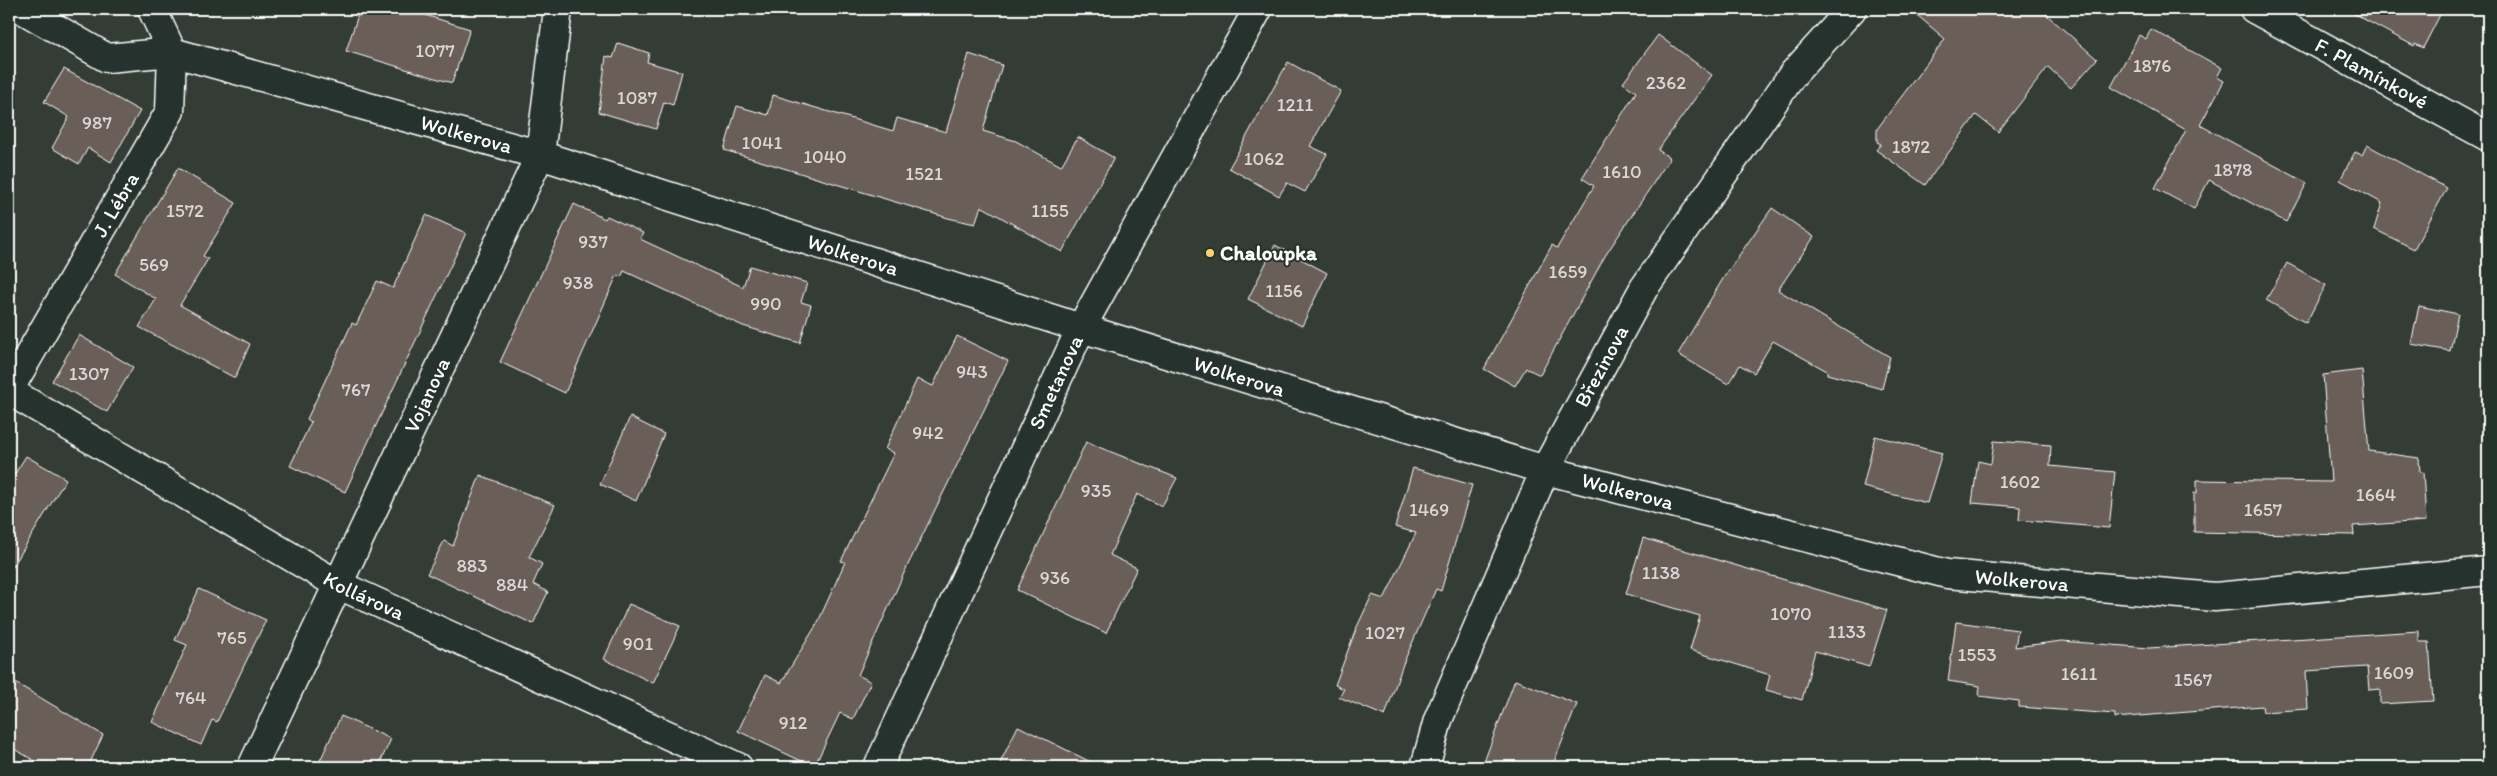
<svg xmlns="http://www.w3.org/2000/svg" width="2497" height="776" font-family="Itim,sans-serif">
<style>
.building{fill:#6b5e59;stroke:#fff}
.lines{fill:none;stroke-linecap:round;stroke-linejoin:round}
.minor-casing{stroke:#fff;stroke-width:31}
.minor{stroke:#26332d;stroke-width:28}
.poi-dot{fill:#ffd166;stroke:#26332d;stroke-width:2}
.labels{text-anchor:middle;stroke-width:4;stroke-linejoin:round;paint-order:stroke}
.number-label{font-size:19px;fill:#dad7d6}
.street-label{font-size:21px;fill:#fff;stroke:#26332d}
.poi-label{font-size:21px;font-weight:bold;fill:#fff;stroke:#26332d;text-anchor:start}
</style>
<rect width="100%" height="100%" fill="#343c36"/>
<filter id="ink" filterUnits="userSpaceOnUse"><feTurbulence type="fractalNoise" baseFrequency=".02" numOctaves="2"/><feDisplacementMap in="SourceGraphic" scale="10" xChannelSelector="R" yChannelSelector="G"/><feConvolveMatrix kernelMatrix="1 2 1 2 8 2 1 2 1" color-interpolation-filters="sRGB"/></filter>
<g filter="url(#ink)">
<g class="building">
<path d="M 360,9 L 406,9 L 470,29 L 452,83 L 346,51 Z"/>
<path d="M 1910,9 L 2040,9 L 2097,59 L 2071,88 L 2048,67 L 1998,132 L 1976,115 L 1925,185 L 1876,150 L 1881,144 L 1877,142 L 1877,129 L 1945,39 Z"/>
<path d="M 2345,9 L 2443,9 L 2423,48 L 2415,44 L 2414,46 Z"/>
<path d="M 2151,29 L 2222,68 L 2217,77 L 2224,81 L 2200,125 L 2307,183 L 2286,222 L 2209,180 L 2194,209 L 2155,188 L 2186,130 L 2111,87 L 2139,35 L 2146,39 Z"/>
<path d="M 1658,35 L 1712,75 L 1658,150 L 1670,158 L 1605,256 L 1540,375 L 1526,368 L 1515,386 L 1484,369 L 1552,245 L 1557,248 L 1588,196 L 1594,186 L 1582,178 L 1636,92 L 1623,83 Z"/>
<path d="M 618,43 L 649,53 L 647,62 L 682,72 L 673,105 L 664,102 L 656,129 L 599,112 L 606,56 L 613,58 Z"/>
<path d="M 969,54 L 1002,65 L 983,131 L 1016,141 L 1061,166 L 1078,137 L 1114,158 L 1062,252 L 981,206 L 975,224 L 948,218 L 724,150 L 737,106 L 768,115 L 773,95 L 893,131 L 897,118 L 946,132 Z"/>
<path d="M 1288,62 L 1341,91 L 1310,146 L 1327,154 L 1305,192 L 1287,183 L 1279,196 L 1229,168 Z"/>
<path d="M 64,69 L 140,111 L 111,162 L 88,148 L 79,164 L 52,148 L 69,117 L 44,102 Z"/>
<path d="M 2367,145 L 2447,188 L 2414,249 L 2374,229 L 2382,203 L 2340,180 L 2355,152 L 2362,155 Z"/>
<path d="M 178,168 L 236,203 L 203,256 L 208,259 L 180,305 L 250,344 L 235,378 L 139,327 L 156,299 L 115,274 Z"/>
<path d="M 574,204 L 605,219 L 607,216 L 643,233 L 640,239 L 743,287 L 750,266 L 807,283 L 801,302 L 811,305 L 800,343 L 743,326 L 624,271 L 621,277 L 617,275 L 565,393 L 500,362 Z"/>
<path d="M 1772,208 L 1814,237 L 1778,290 L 1890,357 L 1882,389 L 1827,374 L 1827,371 L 1773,341 L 1754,373 L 1740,365 L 1728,384 L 1678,354 L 1724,277 Z"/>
<path d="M 426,215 L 466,233 L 345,492 L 290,466 L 311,422 L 307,419 L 352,323 L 356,325 L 377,281 L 393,288 Z"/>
<path d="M 1275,245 L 1327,273 L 1302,326 L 1248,299 Z"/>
<path d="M 2287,263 L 2326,285 L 2306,323 L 2266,300 Z"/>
<path d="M 2419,306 L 2458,314 L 2450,351 L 2411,344 Z"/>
<path d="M 79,335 L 133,367 L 107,412 L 52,381 Z"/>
<path d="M 957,336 L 1008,361 L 904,573 L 858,675 L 871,682 L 853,719 L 840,713 L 814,767 L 738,731 L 765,675 L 781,683 L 818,622 L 845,562 L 841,561 L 894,453 L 885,449 L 917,379 L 933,386 Z"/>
<path d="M 2362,370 L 2369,451 L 2419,458 L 2420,472 L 2423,472 L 2426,521 L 2353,526 L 2354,535 L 2194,532 L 2194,493 L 2197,493 L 2197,480 L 2331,482 L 2323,375 Z"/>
<path d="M 630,417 L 664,434 L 636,501 L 600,484 Z"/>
<path d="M 1875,436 L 1942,453 L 1927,503 L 1863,487 Z"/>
<path d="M 1994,441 L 2051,445 L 2050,466 L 2115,472 L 2109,528 L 2019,520 L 2020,507 L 1972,503 L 1978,461 L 1991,464 Z"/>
<path d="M 1086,442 L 1177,478 L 1162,506 L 1137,494 L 1110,555 L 1137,568 L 1106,633 L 1017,590 Z"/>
<path d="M 26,456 L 66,479 L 9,573 L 9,483 Z"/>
<path d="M 1413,468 L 1472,485 L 1441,591 L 1436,589 L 1403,664 L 1385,716 L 1339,697 L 1344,689 L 1335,685 L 1356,629 L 1372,595 L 1384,599 L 1416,533 L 1395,527 Z"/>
<path d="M 480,475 L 555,505 L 529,557 L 542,564 L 533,584 L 548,592 L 533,624 L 427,574 L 444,541 L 453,546 Z"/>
<path d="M 1643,538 L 1887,610 L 1869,667 L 1815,651 L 1802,700 L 1766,690 L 1770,675 L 1690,650 L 1700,616 L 1626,594 Z"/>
<path d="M 199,589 L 266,620 L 217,722 L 212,720 L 201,745 L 152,722 L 187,645 L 175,640 Z"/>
<path d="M 629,604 L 680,626 L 653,683 L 604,659 Z"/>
<path d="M 1956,622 L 2018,630 L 2015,647 L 2062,641 L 2149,648 L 2419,631 L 2419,642 L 2429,642 L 2433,701 L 2380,704 L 2380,689 L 2369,690 L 2367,667 L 2306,671 L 2308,709 L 2263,712 L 2262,706 L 2115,718 L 2115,714 L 2019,707 L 2019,701 L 1979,696 L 1980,686 L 1948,681 Z"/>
<path d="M 9,679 L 103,735 L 88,767 L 45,767 L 9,746 Z"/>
<path d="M 1515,680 L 1577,704 L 1552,767 L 1482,767 Z"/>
<path d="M 341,716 L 391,739 L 378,767 L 317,767 Z"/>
<path d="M 1018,726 L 1101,767 L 998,767 Z"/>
</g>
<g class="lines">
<defs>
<g id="minor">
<path id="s1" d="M 22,9 L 107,58 L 172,52 L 540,155 L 1081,328 L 1545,470 L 1947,574 L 2215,597 L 2488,571"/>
<path id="s2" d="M 2254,9 L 2488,137"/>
<path id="s3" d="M 9,390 L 170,111 L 172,52 L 152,9"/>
<path id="s4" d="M 9,391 L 339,585 L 738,767"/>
<path id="s5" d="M 252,767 L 540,155 L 558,9"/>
<path id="s6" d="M 878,767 L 1081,328 L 1258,9"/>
<path id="s7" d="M 1425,767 L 1438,720 L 1545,470 L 1644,288 L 1793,74 L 1852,9"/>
</g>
</defs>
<use href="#minor" class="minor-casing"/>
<use href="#minor" class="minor"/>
</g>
</g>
<circle class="poi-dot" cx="1210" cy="253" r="5"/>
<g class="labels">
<g class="number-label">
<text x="435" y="57">1077</text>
<text x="2152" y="72">1876</text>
<text x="1666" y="89">2362</text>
<text x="637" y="104">1087</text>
<text x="1295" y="111">1211</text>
<text x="97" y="129">987</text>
<text x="762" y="149">1041</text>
<text x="1911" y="153">1872</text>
<text x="825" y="163">1040</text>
<text x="1264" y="165">1062</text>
<text x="2233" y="176">1878</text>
<text x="1622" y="178">1610</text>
<text x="924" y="180">1521</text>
<text x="185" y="217">1572</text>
<text x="1050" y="217">1155</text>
<text x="593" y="248">937</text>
<text x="154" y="271">569</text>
<text x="1568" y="278">1659</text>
<text x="578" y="289">938</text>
<text x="1284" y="297">1156</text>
<text x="766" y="310">990</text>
<text x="972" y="378">943</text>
<text x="89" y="380">1307</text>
<text x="356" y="396">767</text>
<text x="928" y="439">942</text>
<text x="2020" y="488">1602</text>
<text x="1096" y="497">935</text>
<text x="2376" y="501">1664</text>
<text x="1429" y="516">1469</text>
<text x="2263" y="516">1657</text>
<text x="472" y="572">883</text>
<text x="1661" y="579">1138</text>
<text x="1055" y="584">936</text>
<text x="512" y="591">884</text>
<text x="1791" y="620">1070</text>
<text x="1847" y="638">1133</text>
<text x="1385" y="639">1027</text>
<text x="232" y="644">765</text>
<text x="638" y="650">901</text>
<text x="1977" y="661">1553</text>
<text x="2394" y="679">1609</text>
<text x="2079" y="680">1611</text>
<text x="2193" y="686">1567</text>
<text x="191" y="704">764</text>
<text x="793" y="729">912</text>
</g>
<g class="street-label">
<text dy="7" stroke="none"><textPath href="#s2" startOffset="134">F. Plamínkové</textPath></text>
<text dy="7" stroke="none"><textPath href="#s1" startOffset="469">Wolkerova</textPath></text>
<text dy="7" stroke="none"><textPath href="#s3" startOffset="214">J. Lébra</textPath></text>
<text dy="7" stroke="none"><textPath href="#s1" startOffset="874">Wolkerova</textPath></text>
<text dy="7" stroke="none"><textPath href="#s7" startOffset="439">Březinova</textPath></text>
<text dy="7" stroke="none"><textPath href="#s1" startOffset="1279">Wolkerova</textPath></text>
<text dy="7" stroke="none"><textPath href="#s6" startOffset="424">Smetanova</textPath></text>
<text dy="7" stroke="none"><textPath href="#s5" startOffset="411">Vojanova</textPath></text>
<text dy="7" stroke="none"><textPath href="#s1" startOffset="1684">Wolkerova</textPath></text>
<text dy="7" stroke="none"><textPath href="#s1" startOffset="2089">Wolkerova</textPath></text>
<text dy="7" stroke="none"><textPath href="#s4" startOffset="410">Kollárova</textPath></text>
</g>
<g class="poi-label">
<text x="1220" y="260">Chaloupka</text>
</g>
</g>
<rect width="2497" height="776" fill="none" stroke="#26332d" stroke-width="30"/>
<rect x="15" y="15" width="2467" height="746" fill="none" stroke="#fff" stroke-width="2" filter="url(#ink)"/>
</svg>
